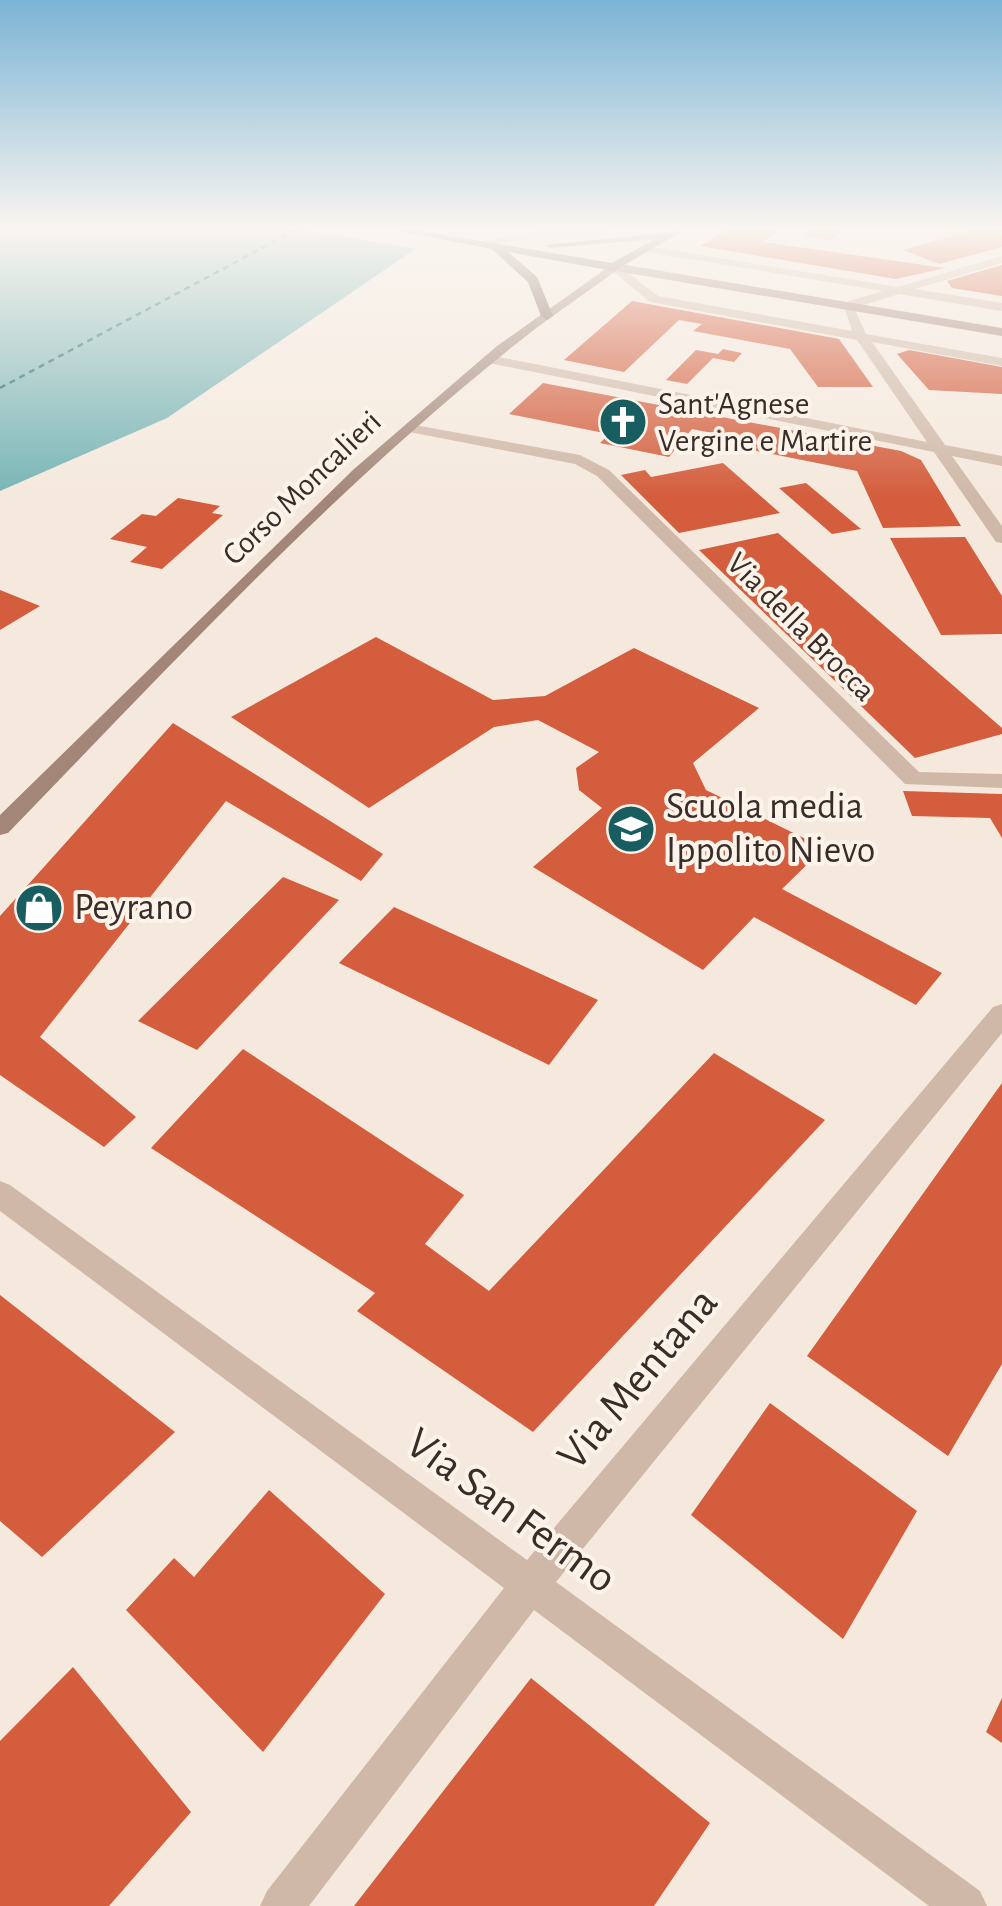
<svg xmlns="http://www.w3.org/2000/svg" width="1002" height="1906" font-family="'Alegreya Sans',sans-serif">
  <style>
    .water { fill: #78b5b6 }
    .pier { fill: #f5e9dd }
    .lines { fill: none; stroke-linecap: round; stroke-linejoin: round }
    .ferry { stroke: #185e61; stroke-width: 2.5; stroke-dasharray: 6 5; stroke-linecap: butt }
    .building { fill: #d35d3c }
    .lane { fill: #cfb8a7; fill-rule: evenodd }
    .street { fill: #cfb8a7; fill-rule: evenodd }
    .secondary { fill: #a38678; fill-rule: evenodd }
    .primary { fill: #7e6357; fill-rule: evenodd }
    .labels { text-anchor: middle; dominant-baseline: central; stroke-width: 8; stroke-linejoin: round; paint-order: stroke }
    .far-poi-label { font-size: 32px; fill: #3a2d28; stroke: #fcf3ea; text-anchor: start }
    .far-street-label { font-size: 32px; fill: #3a2d28; stroke: #fcf3ea }
    .poi-label { font-size: 38px; fill: #3a2d28; stroke: #fcf3ea; text-anchor: start }
    .near-street-label { font-size: 45px; fill: #3a2d28; stroke: #fcf3ea }
  </style>
  <rect width="100%" height="100%" fill="#f5e9dd"/>
  <!-- water -->
  <path class="water" d="M 0,231 L 442,231 L 167,418 L 0,491 Z"/>
  <!-- pier -->
  <path class="pier" d="M 309,231 L 447,231 L 422,250 Z"/>
  <g class="lines">
    <!-- ferry -->
    <path class="ferry" d="M 0,388 L 294,231"/>
  </g>
  <!-- building -->
  <path class="building" d="M 725,231 L 779,231 L 763,242 L 945,268 L 896,279 L 700,246 Z
    M 810,231 L 841,231 L 832,240 L 804,236 Z
    M 971,231 L 1002,231 L 1002,247 L 939,264 L 903,250 Z
    M 1002,265 L 1002,296 L 952,288 L 947,281 Z
    M 632,301 L 839,339 L 873,387 L 818,387 L 790,349 L 693,331 L 702,324 L 679,320 L 624,372 L 564,360 Z
    M 723,349 L 742,353 L 734,362 L 713,358 L 687,384 L 666,380 L 696,350 L 718,354 Z
    M 909,350 L 1002,367 L 1002,394 L 929,390 L 897,354 Z
    M 543,383 L 901,451 L 921,460 L 961,526 L 883,528 L 857,471 L 742,448 L 747,440 L 692,429 L 669,457 L 600,443 L 609,434 L 509,414 Z
    M 723,463 L 780,513 L 679,533 L 621,475 L 645,470 L 651,477 Z
    M 806,483 L 861,529 L 832,534 L 779,488 Z
    M 178,498 L 220,506 L 212,513 L 223,515 L 162,569 L 130,562 L 147,547 L 110,539 L 142,514 L 156,516 Z
    M 778,533 L 1002,728 L 1002,734 L 915,758 L 699,550 Z
    M 965,537 L 1002,596 L 1002,634 L 941,635 L 890,538 Z
    M 0,590 L 40,606 L 0,630 Z
    M 376,637 L 493,700 L 545,696 L 634,648 L 759,708 L 693,763 L 706,790 L 824,848 L 782,889 L 942,973 L 916,1005 L 754,917 L 703,970 L 533,867 L 602,808 L 579,790 L 576,768 L 599,752 L 538,720 L 494,727 L 369,808 L 231,717 Z
    M 173,723 L 383,854 L 361,881 L 226,801 L 40,1037 L 136,1117 L 104,1147 L 0,1075 L 0,916 Z
    M 903,791 L 1002,794 L 1002,838 L 990,818 L 912,816 Z
    M 283,877 L 339,900 L 197,1050 L 138,1021 Z
    M 394,907 L 598,1000 L 549,1065 L 339,963 Z
    M 243,1049 L 464,1195 L 425,1244 L 489,1291 L 714,1053 L 825,1120 L 533,1432 L 357,1311 L 375,1293 L 151,1148 Z
    M 1002,1083 L 1002,1364 L 948,1456 L 807,1356 Z
    M 0,1295 L 175,1432 L 42,1557 L 0,1521 Z
    M 770,1403 L 917,1511 L 843,1639 L 691,1515 Z
    M 269,1490 L 385,1594 L 263,1752 L 126,1610 L 174,1558 L 194,1577 Z
    M 73,1667 L 191,1812 L 109,1906 L 0,1906 L 0,1741 Z
    M 531,1678 L 710,1823 L 654,1906 L 354,1906 Z
    M 1002,1698 L 1002,1743 L 986,1732 Z"/>
  <g class="lines">
    <!-- lane -->
    <path class="lane" d="M 543,231 L 613,231 L 584,239 L 524,239 L 475,246 L 469,243 Z"/>
    <!-- street -->
    <path class="street" d="M 645,246 L 898,287 L 1002,256 L 1002,263 L 915,289 L 1002,303 L 1002,311 L 899,294 L 854,308 L 866,334 L 1002,358 L 1002,366 L 872,342 L 945,445 L 1002,456 L 1002,466 L 952,456 L 1002,526 L 1002,543 L 996,542 L 934,452 L 484,362 L 484,356 L 489,355 L 927,442 L 857,340 L 650,302 L 608,267 L 618,265 L 658,296 L 852,331 L 843,303 L 883,291 L 641,251 Z
      M 409,424 L 580,455 L 609,470 L 919,772 L 1002,774 L 1002,788 L 905,784 L 597,476 L 575,464 L 404,431 L 402,428 Z
      M 1002,1004 L 1002,1033 L 556,1582 L 980,1891 L 987,1906 L 929,1906 L 534,1610 L 309,1906 L 260,1906 L 267,1891 L 504,1588 L 0,1211 L 0,1181 L 10,1185 L 527,1560 L 993,1007 Z"/>
    <!-- secondary -->
    <path class="secondary" d="M 614,263 L 1002,328 L 1002,336 L 616,271 C 579,298 541,323 506,352 C 326,497 168,668 8,833 L 0,835 L 0,815 L 354,469 L 497,346 Z"/>
    <!-- primary -->
    <path class="primary" d="M 398,231 L 421,231 L 612,263 L 655,239 L 551,248 L 545,245 L 683,231 L 614,271 L 508,252 L 537,277 L 553,316 L 547,320 L 541,316 L 528,282 L 492,249 Z"/>
  </g>
  <!-- sky -->
  <linearGradient id="sky" x2="0" y2="1"><stop stop-color="#7bb4d4"/><stop offset="0.46" stop-color="#faf5f0"/><stop offset="1" stop-color="#faf5f0" stop-opacity="0"/></linearGradient>
  <rect width="1002" height="497" fill="url(#sky)"/>
  <!-- icons -->
  <defs>
    <g id="church-disc" transform="scale(2.5)"><circle r="9.5" fill="#185e61" stroke="#fcf3ea"/><path d="M-1.2-6h2.4v3.5h3.3v2.4h-3.3V6h-2.4V-.1h-3.3v-2.4h3.3Z" fill="#fff"/></g>
    <g id="school-disc" transform="scale(2.5)"><circle r="9.5" fill="#185e61" stroke="#fcf3ea"/><path d="M0-5L7-2L0 1L-7-2ZM-4 1L0 2.5L4 1V4Q0 6-4 4Z" fill="#fff"/></g>
    <g id="shop-disc" transform="scale(2.5)"><circle r="9.5" fill="#185e61" stroke="#fcf3ea"/><path d="M-5-2.5h2.3a2.7 3.5 0 0 1 5.4 0H5L5.5 6h-11ZM-1.5-2.5h3a1.5 2.3 0 0 0-3 0Z" fill="#fff"/></g>
  </defs>
  <g fill-rule="evenodd">
    <use href="#church-disc" x="623" y="422"/>
    <use href="#school-disc" x="631" y="829"/>
    <use href="#shop-disc" x="39" y="908"/>
  </g>
  <g class="labels">
    <!-- far-poi labels -->
    <g class="far-poi-label">
      <text x="658" y="404">Sant'Agnese<tspan x="658" dy="37">Vergine e Martire</tspan></text>
    </g>
    <!-- far-street labels -->
    <g class="far-street-label">
      <text transform="translate(302 488) rotate(-44)">Corso Moncalieri</text>
      <text transform="translate(801 627) rotate(45)">Via della Brocca</text>
    </g>
    <!-- poi labels -->
    <g class="poi-label">
      <text x="666" y="807">Scuola media<tspan x="666" dy="44">Ippolito Nievo</tspan></text>
      <text x="74" y="908">Peyrano</text>
    </g>
    <!-- near-street labels -->
    <g class="near-street-label">
      <text transform="translate(638 1379) rotate(-50)">Via Mentana</text>
      <text transform="translate(511 1511) rotate(36)">Via San Fermo</text>
    </g>
  </g>
</svg>
